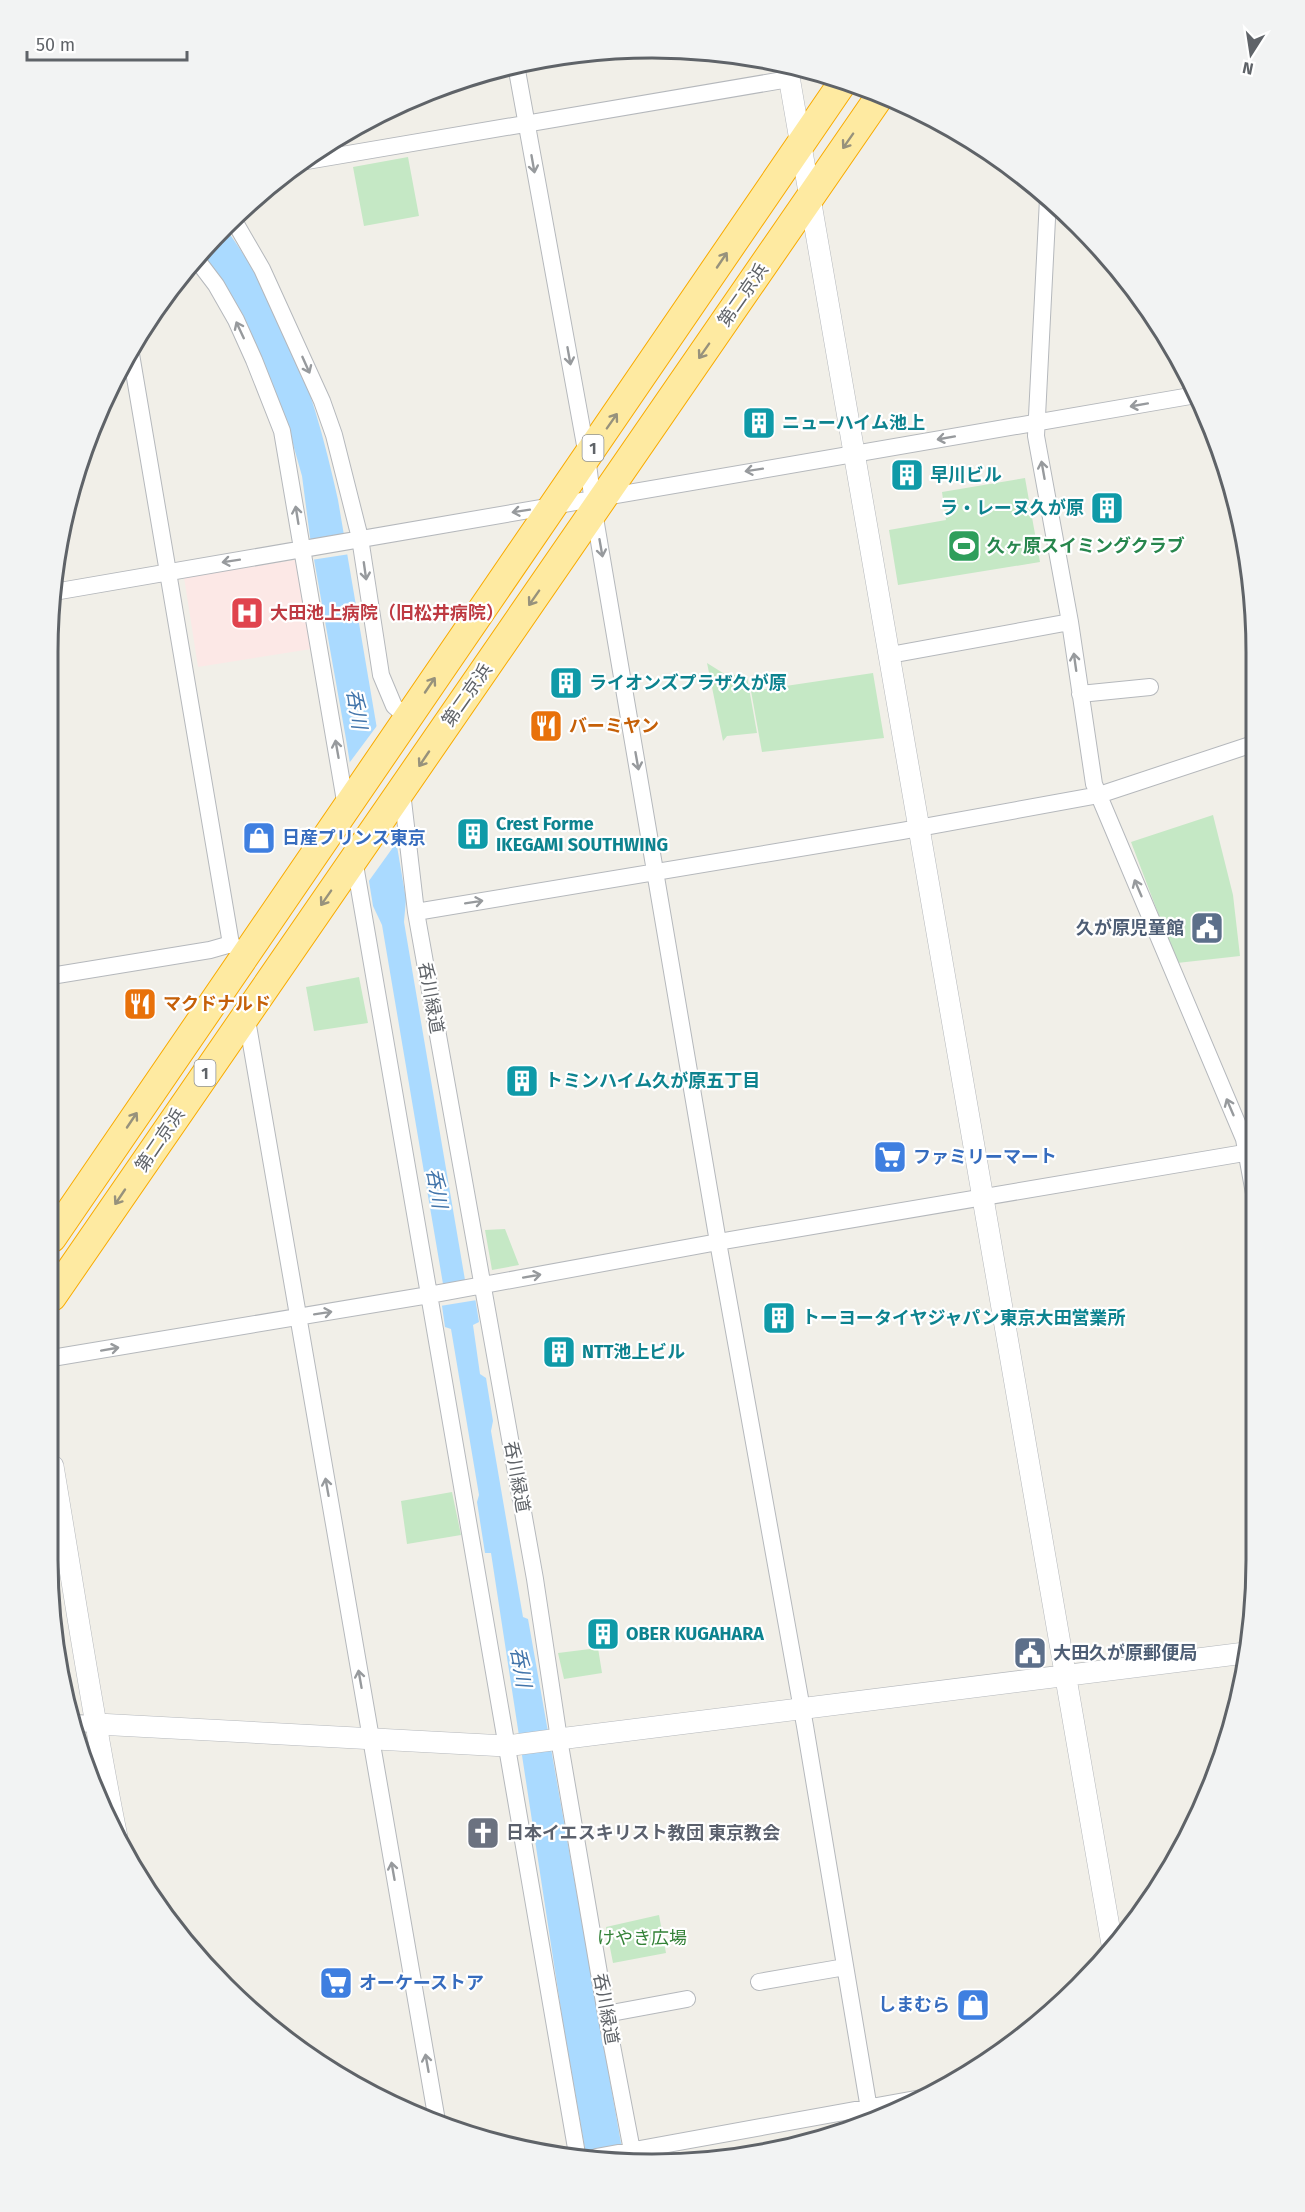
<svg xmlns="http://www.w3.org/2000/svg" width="1305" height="2212" font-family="'Fira Sans','Noto Sans JP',sans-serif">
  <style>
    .medical { fill: #fce8e6 }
    .green { fill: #c5e8c5 }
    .water { fill: #aadaff }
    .pier { fill: #f1efe8 }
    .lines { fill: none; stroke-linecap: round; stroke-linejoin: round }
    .minor-casing { stroke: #b5b8bc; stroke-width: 18 }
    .tertiary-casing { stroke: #b5b8bc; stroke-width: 22 }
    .trunk-casing { stroke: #f9ab00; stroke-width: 30 }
    .minor { stroke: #fff; stroke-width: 16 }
    .tertiary { stroke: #fff; stroke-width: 21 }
    .trunk { stroke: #feeaa1; stroke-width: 28 }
    .oneway { stroke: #97927c }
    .oneway2 { stroke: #979a9d }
    .labels { text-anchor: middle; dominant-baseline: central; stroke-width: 4.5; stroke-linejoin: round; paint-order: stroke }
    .shield { fill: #fff; stroke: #8f9295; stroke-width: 1.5 }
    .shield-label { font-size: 16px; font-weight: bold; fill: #5f6368 }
    .street-label { font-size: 18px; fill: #5f6368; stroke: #fff }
    .culture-label { font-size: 18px; font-weight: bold; fill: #0d838f; stroke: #fff; text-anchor: start }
    .leisure-label { font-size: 18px; font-weight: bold; fill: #27864d; stroke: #fff; text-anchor: start }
    .health-label { font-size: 18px; font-weight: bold; fill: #be3a42; stroke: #fff; text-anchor: start }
    .food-label { font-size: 18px; font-weight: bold; fill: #c56008; stroke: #fff; text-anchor: start }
    .shop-label { font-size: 18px; font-weight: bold; fill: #366cbe; stroke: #fff; text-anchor: start }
    .service-label { font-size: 18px; font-weight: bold; fill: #4e5e75; stroke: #fff; text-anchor: end }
    .worship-label { font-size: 18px; font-weight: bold; fill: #5b616d; stroke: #fff; text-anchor: start }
    .park-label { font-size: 18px; fill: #348238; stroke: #fff }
    .water-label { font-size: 20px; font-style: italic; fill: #4174aa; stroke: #fff }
    .rim { fill: none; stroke: #5f6368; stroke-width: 3 }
  </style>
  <rect width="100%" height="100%" fill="#f1efe8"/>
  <!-- medical -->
  <path class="medical" d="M 295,560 L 311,649 L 198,667 L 184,577 Z"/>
  <!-- green -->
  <path class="green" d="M 408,157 L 419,216 L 364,226 L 353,167 Z
    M 1025,478 L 1040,562 L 898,585 L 889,530 L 946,520 L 942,492 Z
    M 707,663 L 723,673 L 747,677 L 757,733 L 727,736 L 723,741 Z
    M 873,673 L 884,738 L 762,752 L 751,691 Z
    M 1213,815 L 1233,895 L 1240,956 L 1177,963 L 1131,842 Z
    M 359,977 L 368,1023 L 314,1031 L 306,987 Z
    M 505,1229 L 519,1265 L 492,1270 L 485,1230 Z
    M 452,1492 L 461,1535 L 407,1544 L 401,1501 Z
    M 598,1648 L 602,1673 L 564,1679 L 558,1653 Z
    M 659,1915 L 666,1953 L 613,1963 L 606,1927 Z"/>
  <!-- water -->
  <path class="water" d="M 224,226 C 246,257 268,290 283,325 C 309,381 325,441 338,500 L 406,899 L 404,922 L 465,1280 L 472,1279 L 479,1322 L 473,1325 L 480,1374 L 486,1378 L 493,1421 L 491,1431 L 523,1617 L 528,1619 L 624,2160 L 586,2155 L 563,2023 L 491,1553 L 485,1553 L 477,1502 L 479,1495 L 451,1329 L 445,1327 L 439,1285 L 443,1284 L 382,925 L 373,906 L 346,739 L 310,537 L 302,476 L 285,416 L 263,361 L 242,317 L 202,253 Z"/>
  <!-- pier -->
  <path class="pier" d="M 346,534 L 350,554 L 311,560 L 308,540 Z
    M 379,723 L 399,839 L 366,885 L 347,766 Z
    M 474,1279 L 477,1300 L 440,1306 L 436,1285 Z"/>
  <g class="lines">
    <!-- minor casing -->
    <g class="minor-casing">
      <path id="minor" d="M 516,65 L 587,456 L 594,512 L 718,1242 L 805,1726 L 871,2121
        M 301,162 L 789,79
        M 1048,199 L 1036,436 L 1070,622 L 1094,784 L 1244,1139 L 1256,1204
        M 233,219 L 262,269 L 322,401 L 334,435 L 360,538 L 381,675 L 394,706 L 408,718
        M 197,260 L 216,285 L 236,320 L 254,360 L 282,431 L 346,807
        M 131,354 L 231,944
        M 1225,458 L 1226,462
        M 54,592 L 1196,395
        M 890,655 L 1070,622
        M 1080,694 L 1150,687
        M 402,792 L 416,912 L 535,1579 L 559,1739 L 606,2014 L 634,2161
        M 354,859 L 577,2154
        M 416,912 L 902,831 L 1099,795 L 1256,743
        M 51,976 L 210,950 L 231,944 L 240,950
        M 246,1014 L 437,2121
        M 52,1358 L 429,1295 L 718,1242 L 1256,1151
        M 73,1723 L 97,1724
        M 759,1982 L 845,1967
        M 606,2014 L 687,1999
        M 596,2157 L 921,2098"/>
    </g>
    <!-- tertiary casing -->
    <g class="tertiary-casing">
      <path id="tertiary" d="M 787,65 L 1113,1950
        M 53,1466 C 74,1590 92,1714 117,1837
        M 97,1724 L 506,1746 L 552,1740
        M 559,1739 L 1245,1653"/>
    </g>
    <!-- trunk casing -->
    <g class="trunk-casing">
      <path id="trunk" d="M 52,1238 L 843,82
        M 52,1297 L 882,93"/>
    </g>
    <!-- minor -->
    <use href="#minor" class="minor"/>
    <!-- tertiary -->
    <use href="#tertiary" class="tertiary"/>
    <!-- trunk -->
    <use href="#trunk" class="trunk"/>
  </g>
  <!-- one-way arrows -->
  <defs><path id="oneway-shaft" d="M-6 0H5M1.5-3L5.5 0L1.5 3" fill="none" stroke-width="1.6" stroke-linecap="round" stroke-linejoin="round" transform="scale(1.5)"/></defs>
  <g class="oneway">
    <use href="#oneway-shaft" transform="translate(848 141) rotate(125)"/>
    <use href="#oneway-shaft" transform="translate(722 260) rotate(-56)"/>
    <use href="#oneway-shaft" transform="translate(704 351) rotate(125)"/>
    <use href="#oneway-shaft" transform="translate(612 421) rotate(-55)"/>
    <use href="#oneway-shaft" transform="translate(534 598) rotate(125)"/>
    <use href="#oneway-shaft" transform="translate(430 685) rotate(-56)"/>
    <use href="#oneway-shaft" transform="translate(424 759) rotate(124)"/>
    <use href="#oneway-shaft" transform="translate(326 898) rotate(125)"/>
    <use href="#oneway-shaft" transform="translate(132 1120) rotate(-56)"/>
    <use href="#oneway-shaft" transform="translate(120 1197) rotate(124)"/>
  </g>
  <g class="oneway2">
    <use href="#oneway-shaft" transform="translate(533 164) rotate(80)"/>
    <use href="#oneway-shaft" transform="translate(240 330) rotate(-115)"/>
    <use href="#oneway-shaft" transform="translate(569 356) rotate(80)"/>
    <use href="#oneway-shaft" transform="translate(306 365) rotate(66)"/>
    <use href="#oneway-shaft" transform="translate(1139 405) rotate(170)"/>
    <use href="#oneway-shaft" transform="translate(946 438) rotate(170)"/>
    <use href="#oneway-shaft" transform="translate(754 470) rotate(171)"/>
    <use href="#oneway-shaft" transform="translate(1043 470) rotate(-100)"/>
    <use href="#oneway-shaft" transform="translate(521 511) rotate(171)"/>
    <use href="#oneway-shaft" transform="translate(297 515) rotate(-99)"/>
    <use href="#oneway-shaft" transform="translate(601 548) rotate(80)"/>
    <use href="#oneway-shaft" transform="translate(231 561) rotate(171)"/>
    <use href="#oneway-shaft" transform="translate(365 571) rotate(82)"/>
    <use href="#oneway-shaft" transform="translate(1075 662) rotate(-98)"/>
    <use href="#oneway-shaft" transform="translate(337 749) rotate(-100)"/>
    <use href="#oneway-shaft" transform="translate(637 761) rotate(80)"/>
    <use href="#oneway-shaft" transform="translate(1138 888) rotate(-113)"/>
    <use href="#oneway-shaft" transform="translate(474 902) rotate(-9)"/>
    <use href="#oneway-shaft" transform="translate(1230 1107) rotate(-113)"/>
    <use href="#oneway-shaft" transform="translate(532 1276) rotate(-10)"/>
    <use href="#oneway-shaft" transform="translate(323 1313) rotate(-9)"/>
    <use href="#oneway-shaft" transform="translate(110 1349) rotate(-10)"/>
    <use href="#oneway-shaft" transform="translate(327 1487) rotate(-100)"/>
    <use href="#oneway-shaft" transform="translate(360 1679) rotate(-100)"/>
    <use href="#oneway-shaft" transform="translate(393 1871) rotate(-100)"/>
    <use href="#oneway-shaft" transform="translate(427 2063) rotate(-100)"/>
  </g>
  <!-- icons -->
  <defs>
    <g id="building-square" transform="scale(1.725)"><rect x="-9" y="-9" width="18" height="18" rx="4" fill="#0f9aa8" stroke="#fff"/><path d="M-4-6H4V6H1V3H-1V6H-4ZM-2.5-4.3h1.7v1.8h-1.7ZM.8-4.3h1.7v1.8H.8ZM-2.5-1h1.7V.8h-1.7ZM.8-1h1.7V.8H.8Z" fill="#fff"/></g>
    <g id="stadium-square" transform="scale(1.725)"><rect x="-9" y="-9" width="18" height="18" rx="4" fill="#2e9e5b" stroke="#fff"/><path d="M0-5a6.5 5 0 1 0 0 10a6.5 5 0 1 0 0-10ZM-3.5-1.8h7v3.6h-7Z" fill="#fff"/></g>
    <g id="hospital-square" transform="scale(1.725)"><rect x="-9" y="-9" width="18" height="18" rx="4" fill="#e0444e" stroke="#fff"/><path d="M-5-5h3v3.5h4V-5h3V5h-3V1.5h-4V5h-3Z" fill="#fff"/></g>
    <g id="restaurant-square" transform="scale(1.725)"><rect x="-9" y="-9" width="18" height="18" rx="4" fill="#e8710a" stroke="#fff"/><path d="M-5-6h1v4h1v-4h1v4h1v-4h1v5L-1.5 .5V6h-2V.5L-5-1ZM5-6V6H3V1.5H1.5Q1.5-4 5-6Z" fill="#fff"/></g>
    <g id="shop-square" transform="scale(1.725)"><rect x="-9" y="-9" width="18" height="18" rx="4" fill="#3f7fe0" stroke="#fff"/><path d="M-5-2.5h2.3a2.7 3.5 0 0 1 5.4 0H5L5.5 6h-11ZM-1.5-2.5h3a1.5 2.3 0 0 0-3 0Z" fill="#fff"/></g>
    <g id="civic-square" transform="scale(1.725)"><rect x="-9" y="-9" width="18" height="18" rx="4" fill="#5c6f8a" stroke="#fff"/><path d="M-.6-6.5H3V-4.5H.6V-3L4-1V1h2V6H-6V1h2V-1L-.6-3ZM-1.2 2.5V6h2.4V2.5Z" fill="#fff"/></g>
    <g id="supermarket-square" transform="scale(1.725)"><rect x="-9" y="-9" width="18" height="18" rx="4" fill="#3f7fe0" stroke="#fff"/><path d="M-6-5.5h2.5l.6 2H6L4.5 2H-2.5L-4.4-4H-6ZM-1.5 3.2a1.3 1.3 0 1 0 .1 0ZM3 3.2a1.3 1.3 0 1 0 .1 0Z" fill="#fff"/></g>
    <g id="church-square" transform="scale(1.725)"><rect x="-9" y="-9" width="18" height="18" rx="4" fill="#6b7280" stroke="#fff"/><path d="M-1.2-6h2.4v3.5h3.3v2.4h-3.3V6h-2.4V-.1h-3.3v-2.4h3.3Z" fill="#fff"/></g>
  </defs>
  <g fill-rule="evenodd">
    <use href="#building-square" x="759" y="423"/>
    <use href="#building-square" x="907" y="475"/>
    <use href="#building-square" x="1107" y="508"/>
    <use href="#stadium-square" x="964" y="546"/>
    <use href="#hospital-square" x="247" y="613"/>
    <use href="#building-square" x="566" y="683"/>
    <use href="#restaurant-square" x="546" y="726"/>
    <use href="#building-square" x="473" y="834"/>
    <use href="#shop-square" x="259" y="838"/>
    <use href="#civic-square" x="1207" y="928"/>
    <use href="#restaurant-square" x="140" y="1004"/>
    <use href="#building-square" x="522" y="1081"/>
    <use href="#supermarket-square" x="890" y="1157"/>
    <use href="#building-square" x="779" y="1318"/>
    <use href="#building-square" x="559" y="1352"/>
    <use href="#building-square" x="603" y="1634"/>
    <use href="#civic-square" x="1030" y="1653"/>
    <use href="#church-square" x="483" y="1833"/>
    <use href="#supermarket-square" x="336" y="1983"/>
    <use href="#shop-square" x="973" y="2005"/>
  </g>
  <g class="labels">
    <!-- shield labels -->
    <g class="shield">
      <rect x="582.5" y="435" width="21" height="26" rx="4.5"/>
      <rect x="194.5" y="1060" width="21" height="26" rx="4.5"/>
    </g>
    <g class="shield-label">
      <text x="593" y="448">1</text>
      <text x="205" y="1073">1</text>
    </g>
    <!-- street labels -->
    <g class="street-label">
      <text transform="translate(743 295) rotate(-55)">第二京浜</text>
      <text transform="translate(467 695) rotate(-55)">第二京浜</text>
      <text transform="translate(431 998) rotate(80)">呑川緑道</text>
      <text transform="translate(160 1140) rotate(-56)">第二京浜</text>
      <text transform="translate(517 1477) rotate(80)">呑川緑道</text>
      <text transform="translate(606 2009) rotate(80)">呑川緑道</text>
    </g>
    <!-- culture labels -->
    <g class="culture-label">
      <text x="782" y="423">ニューハイム池上</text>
      <text x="930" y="475">早川ビル</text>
      <text x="1084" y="508" text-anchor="end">ラ・レーヌ久が原</text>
      <text x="589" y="683">ライオンズプラザ久が原</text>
      <text x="496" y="824">Crest Forme<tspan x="496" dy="21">IKEGAMI SOUTHWING</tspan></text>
      <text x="545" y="1081">トミンハイム久が原五丁目</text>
      <text x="802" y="1318">トーヨータイヤジャパン東京大田営業所</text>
      <text x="582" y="1352">NTT池上ビル</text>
      <text x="626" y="1634">OBER KUGAHARA</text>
    </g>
    <!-- leisure labels -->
    <g class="leisure-label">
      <text x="987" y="546">久ヶ原スイミングクラブ</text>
    </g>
    <!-- health labels -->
    <g class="health-label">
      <text x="270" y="613">大田池上病院（旧松井病院）</text>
    </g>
    <!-- food labels -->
    <g class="food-label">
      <text x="569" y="726">バーミヤン</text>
      <text x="163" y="1004">マクドナルド</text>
    </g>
    <!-- shop labels -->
    <g class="shop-label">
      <text x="282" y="838">日産プリンス東京</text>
      <text x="913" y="1157">ファミリーマート</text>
      <text x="359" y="1983">オーケーストア</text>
      <text x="950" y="2005" text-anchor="end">しまむら</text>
    </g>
    <!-- service labels -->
    <g class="service-label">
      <text x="1184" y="928">久が原児童館</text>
      <text x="1053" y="1653" text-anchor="start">大田久が原郵便局</text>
    </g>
    <!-- worship labels -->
    <g class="worship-label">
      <text x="506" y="1833">日本イエスキリスト教団 東京教会</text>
    </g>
    <!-- park labels -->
    <g class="park-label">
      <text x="642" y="1938">けやき広場</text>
    </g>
    <!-- water labels -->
    <g class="water-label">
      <text transform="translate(357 709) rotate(81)">呑川</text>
      <text transform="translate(437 1188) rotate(80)">呑川</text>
      <text transform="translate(521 1667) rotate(80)">呑川</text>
    </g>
  </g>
  <!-- crop -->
  <path d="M0 0H1305V2212H0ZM652 58H652A594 594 0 0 1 1246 652V1560A594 594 0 0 1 652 2154H652A594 594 0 0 1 58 1560V652A594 594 0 0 1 652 58Z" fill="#f2f3f3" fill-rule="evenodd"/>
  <path class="rim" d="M652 58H652A594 594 0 0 1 1246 652V1560A594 594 0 0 1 652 2154H652A594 594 0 0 1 58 1560V652A594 594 0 0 1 652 58Z"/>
  <!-- north arrow -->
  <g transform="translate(1251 54) rotate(192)" stroke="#ffffff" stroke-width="4.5" paint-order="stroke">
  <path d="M0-4.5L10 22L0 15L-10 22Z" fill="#5f6368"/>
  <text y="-9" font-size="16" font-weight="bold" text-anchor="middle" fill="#5f6368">N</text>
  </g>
  <!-- scale -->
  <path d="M27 51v9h160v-9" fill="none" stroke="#5f6368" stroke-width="3"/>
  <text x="36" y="51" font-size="18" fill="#5f6368" stroke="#ffffff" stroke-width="4.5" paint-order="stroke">50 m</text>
</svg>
